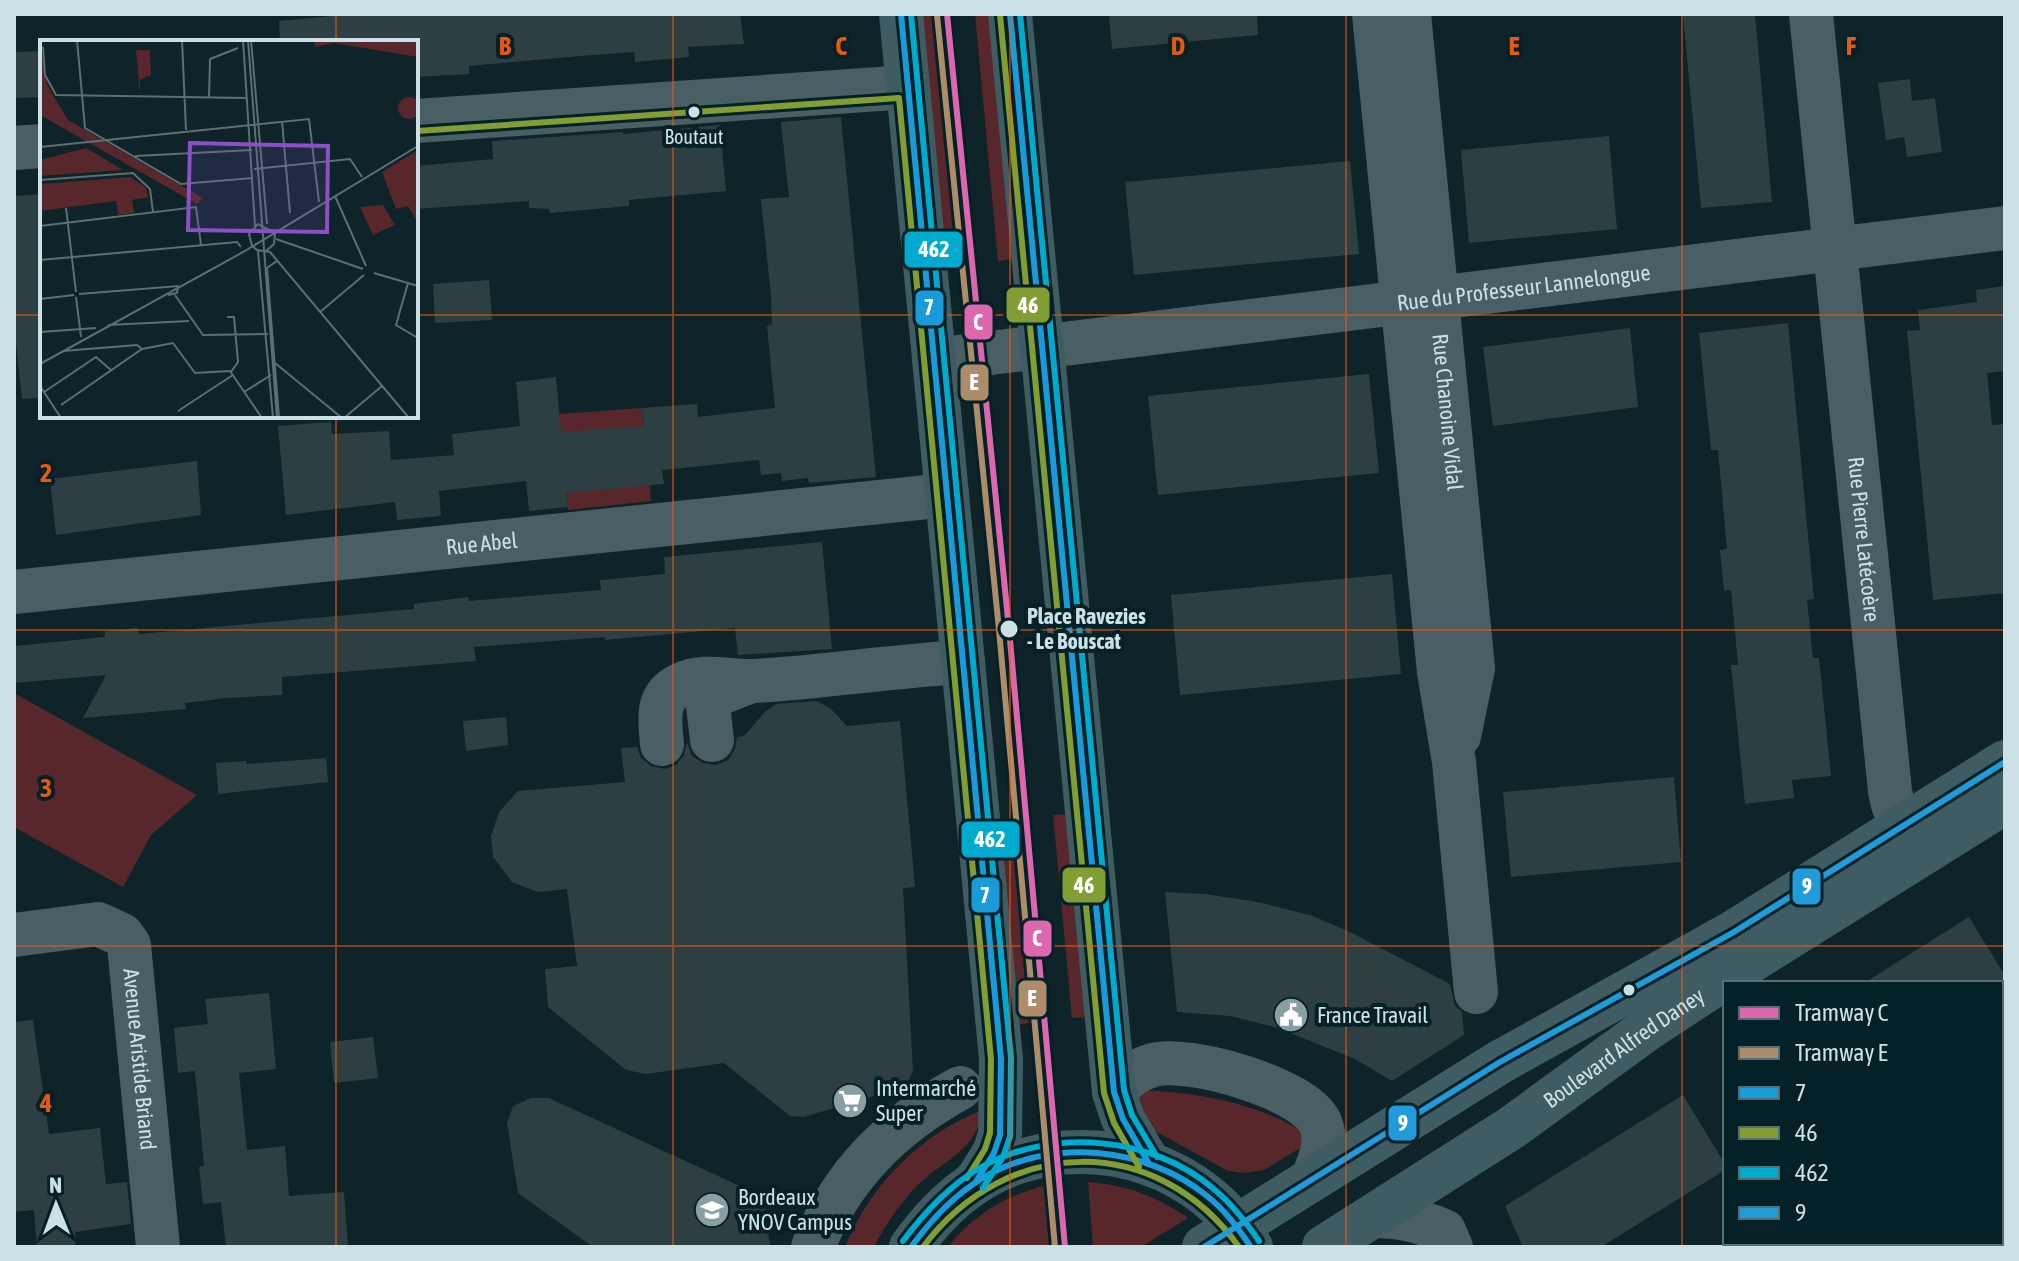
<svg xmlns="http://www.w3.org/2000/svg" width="2019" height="1261" font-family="'Asap Condensed',sans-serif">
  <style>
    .green { fill: #57272b }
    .building { fill: #2d3f42 }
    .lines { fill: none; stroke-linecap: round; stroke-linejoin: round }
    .minor { stroke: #495f63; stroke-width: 44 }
    .major { stroke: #3e5c62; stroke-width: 44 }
    .bus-1-casing { stroke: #042127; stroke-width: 12 }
    .bus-2-casing { stroke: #042127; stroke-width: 12 }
    .bus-3-casing { stroke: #042127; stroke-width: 12 }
    .bus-4-casing { stroke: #042127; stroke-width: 12 }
    .bus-1 { stroke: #1a9bd9; stroke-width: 6 }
    .bus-2 { stroke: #819d33; stroke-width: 6 }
    .bus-3 { stroke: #00a9ce; stroke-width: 6 }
    .bus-4 { stroke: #209ad8; stroke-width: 6 }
    .tram-1-casing { stroke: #042127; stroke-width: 12 }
    .tram-2-casing { stroke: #042127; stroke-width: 12 }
    .tram-1 { stroke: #dd67af; stroke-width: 6 }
    .tram-2 { stroke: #ac8c69; stroke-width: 6 }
    .grid { fill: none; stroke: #e8590c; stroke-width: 2; stroke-opacity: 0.55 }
    .bus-dot { fill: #cce1e5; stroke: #042127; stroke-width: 3 }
    .labels { text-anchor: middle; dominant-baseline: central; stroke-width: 8; stroke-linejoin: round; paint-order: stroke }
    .bus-label { font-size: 20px; fill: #cce1e5; stroke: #042127 }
    .street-label { font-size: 22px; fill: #cce1e5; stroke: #042127 }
    .stop-label { font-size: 22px; font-weight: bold; fill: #cce1e5; stroke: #042127; text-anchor: start }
    .poi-label { font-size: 22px; fill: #cce1e5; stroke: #042127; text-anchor: start }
    .inset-road { fill: none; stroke: #5a7074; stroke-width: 2 }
    .view { fill: #8b50c7; fill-opacity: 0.15; stroke: #8b50c7; stroke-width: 4 }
    .inset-edge { fill: none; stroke: #cce1e5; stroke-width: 4 }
    .grid-label { font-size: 26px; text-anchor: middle; font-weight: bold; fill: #e8590c; stroke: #042127; stroke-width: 8; stroke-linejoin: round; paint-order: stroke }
    .line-badge { stroke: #042127; stroke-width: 3 }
    .badge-label { font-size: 22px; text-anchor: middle; font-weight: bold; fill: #fff }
  </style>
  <rect width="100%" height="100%" fill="#0e2428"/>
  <!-- green -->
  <path class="green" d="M 920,14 L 937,14 L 960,263 L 943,265 Z
    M 975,14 L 991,14 L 1015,259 L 998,261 Z
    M 642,408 L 651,501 L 568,510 L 559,414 Z
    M 14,693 L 197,795 L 151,835 L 123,887 L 14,827 Z
    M 1069,814 L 1089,1017 L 1072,1018 L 1053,815 Z
    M 1016,818 L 1034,1023 L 1018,1024 L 998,820 Z
    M 1140,1090 C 1200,1093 1255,1102 1307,1134 L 1302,1147 L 1264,1170 L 1244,1173 L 1228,1171 L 1153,1130 L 1138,1101 Z
    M 982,1110 C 978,1150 944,1159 918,1185 C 900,1203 886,1224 874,1247 L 845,1247 C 870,1185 920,1135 982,1110 Z
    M 1088,1182 C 1126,1185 1157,1196 1188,1218 L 1141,1247 L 1093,1247 Z
    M 1047,1185 L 1053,1247 L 948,1247 C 972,1215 1009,1194 1047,1185 Z"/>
  <!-- building -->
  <path class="building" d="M 353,14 L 740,14 L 744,44 L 688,47 L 689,57 L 635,62 L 634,52 L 580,56 L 469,66 L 469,74 L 416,77 L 416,42 L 280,42 L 279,21 Z
    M 1109,14 L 1257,14 L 1258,35 L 1112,49 Z
    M 1683,14 L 1755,14 L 1772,202 L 1701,208 Z
    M 42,51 L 42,97 L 14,98 L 14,52 Z
    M 1910,79 L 1912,101 L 1935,98 L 1942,152 L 1907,157 L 1904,137 L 1886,140 L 1878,83 Z
    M 841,117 L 876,477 L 809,483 L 808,478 L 782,481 L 781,473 L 761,475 L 759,460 L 662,470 L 664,484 L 566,493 L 568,507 L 529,511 L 526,481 L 439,491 L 441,516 L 397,520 L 395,502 L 286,515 L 278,426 L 331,422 L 332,434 L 389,431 L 391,460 L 454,455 L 452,434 L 520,426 L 516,382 L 556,377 L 561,432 L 644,426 L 642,408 L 697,404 L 698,417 L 775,408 L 767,326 L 772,325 L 771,297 L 761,199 L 789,197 L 781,122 Z
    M 720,125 L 726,191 L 629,200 L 629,206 L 550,213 L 549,209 L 529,208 L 529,201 L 416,209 L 416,166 L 493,159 L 492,141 L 623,132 L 623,134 Z
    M 1609,136 L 1617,229 L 1469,243 L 1461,150 Z
    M 1350,161 L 1359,254 L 1134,275 L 1125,182 Z
    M 42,194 L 42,398 L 22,399 L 14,326 L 14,196 Z
    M 489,280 L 492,320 L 435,323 L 433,284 Z
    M 2005,286 L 2005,371 L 1987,373 L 1992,425 L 2005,424 L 2005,593 L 1933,600 L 1907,331 L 1920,330 L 1918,310 L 1977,302 L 1976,290 Z
    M 1788,323 L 1814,599 L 1807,600 L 1813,658 L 1819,658 L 1831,776 L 1792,780 L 1794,798 L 1745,804 L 1731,665 L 1738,665 L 1731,590 L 1724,591 L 1720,550 L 1727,549 L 1718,450 L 1711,450 L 1699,333 Z
    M 1630,328 L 1638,407 L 1493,426 L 1483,347 Z
    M 1369,374 L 1379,473 L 1158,495 L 1148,396 Z
    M 197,461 L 201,515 L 56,535 L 50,479 Z
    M 822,542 L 832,649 L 738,655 L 735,628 L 605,640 L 605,637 L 474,647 L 476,661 L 282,677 L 282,695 L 227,698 L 185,703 L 186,709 L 83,718 L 106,675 L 14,683 L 14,646 L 105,637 L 105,631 L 138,628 L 139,634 L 414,609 L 414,604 L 468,597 L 469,601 L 601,590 L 600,580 L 665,574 L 664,557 Z
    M 1392,574 L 1401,674 L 1180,695 L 1171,595 Z
    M 816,701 L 830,708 L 847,726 L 900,721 L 915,887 L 903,888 L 913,1070 L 909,1080 L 900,1088 L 804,1117 L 790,1116 L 724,1063 L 646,1074 L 626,1070 L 548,1007 L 545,969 L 577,966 L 567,889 L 538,892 L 512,882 L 493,857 L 491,836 L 499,812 L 518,791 L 625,782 L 621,748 L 637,747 L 641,758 L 651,766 L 665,769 L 676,765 L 684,755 L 687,742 L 692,756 L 703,763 L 716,765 L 728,760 L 735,749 L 737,737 L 744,736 L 766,711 L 776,704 Z
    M 506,717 L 508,745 L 466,751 L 463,721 Z
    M 326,758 L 328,782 L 218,794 L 216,763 L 246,761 L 246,764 Z
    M 1674,777 L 1681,862 L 1511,877 L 1503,792 Z
    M 1165,892 L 1205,894 L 1258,902 L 1313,916 L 1352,933 L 1450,984 L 1455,1006 L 1462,1012 L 1464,1035 L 1392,1081 L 1355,1059 L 1278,1028 L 1230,1016 L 1177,1012 Z
    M 1969,917 L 2005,976 L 2005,983 L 1864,983 Z
    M 269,993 L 276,1069 L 239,1073 L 247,1150 L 285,1146 L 289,1196 L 344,1192 L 348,1247 L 226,1247 L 221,1202 L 203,1204 L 199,1167 L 204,1166 L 195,1071 L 178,1073 L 174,1028 L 208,1024 L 205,999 Z
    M 33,1020 L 49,1134 L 100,1128 L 106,1184 L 127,1182 L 131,1224 L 75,1232 L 76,1247 L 37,1247 L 34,1210 L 14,1212 L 14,1022 Z
    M 373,1037 L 378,1078 L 334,1083 L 330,1042 Z
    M 1683,1095 L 1725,1164 L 1725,1170 L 1601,1247 L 1523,1247 L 1505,1206 Z
    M 531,1098 L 549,1098 L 757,1194 L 765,1206 L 770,1247 L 593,1247 L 518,1193 L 507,1123 L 513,1106 Z"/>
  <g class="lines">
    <!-- minor -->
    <g class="minor">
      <path d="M 1374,14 L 1439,672 L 1454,762 L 1476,992"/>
      <path id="s1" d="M 1409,14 L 1473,668 L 1459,736"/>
      <path id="s2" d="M 1811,14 L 1890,791 L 1893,805 L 1905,825"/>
      <path d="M 416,121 L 908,87"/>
      <path d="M 14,148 L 42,146"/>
      <path id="s3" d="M 934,360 L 2005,228"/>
      <path id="s4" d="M 14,592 L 947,495"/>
      <path d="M 712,740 L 708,706 L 713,696 L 751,681"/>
      <path d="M 662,744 C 660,721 655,697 680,685 C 704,673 729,682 754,681 C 823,677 893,666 963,662"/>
      <path id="s5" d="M 14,935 L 98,924 L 122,935 L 129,945 L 158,1247"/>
      <path d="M 1114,1092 C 1126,1079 1135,1070 1153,1065 C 1187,1055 1309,1089 1321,1125 C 1328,1143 1319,1161 1313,1178"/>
      <path d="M 1374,1216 C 1400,1216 1420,1221 1444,1231 L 1451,1247"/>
      <path d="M 813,1247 C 842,1174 893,1125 960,1088"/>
    </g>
    <!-- major -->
    <g class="major">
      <path d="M 901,14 L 1001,1059 L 1000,1135 L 994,1153 L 975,1183"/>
      <path d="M 1010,14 L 1114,1092 L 1123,1119 L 1148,1162"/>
      <path d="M 911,1247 C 937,1210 971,1178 1015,1163 C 1102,1133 1204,1166 1251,1247"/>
      <path d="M 1204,1247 L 1500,1062 L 1734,932 L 2005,762"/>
      <path id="s6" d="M 1324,1247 L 1511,1128 L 1650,1027 L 1754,959 L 2005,802"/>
    </g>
    <!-- bus-1 casing -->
    <g class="bus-1-casing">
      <path id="bus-1" d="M 901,14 L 1001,1059 L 1000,1135 L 994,1153 L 975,1183
        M 1010,14 L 1114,1092 L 1123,1119 L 1148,1162
        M 911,1247 C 931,1220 953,1196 981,1179 C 1049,1137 1146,1146 1207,1196 C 1225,1210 1238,1228 1251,1247"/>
    </g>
    <!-- bus-2 casing -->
    <g class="bus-2-casing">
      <path id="bus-2" d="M 1000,15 L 1104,1093 L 1114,1123 L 1139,1167
        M 417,131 L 899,98 L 991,1059 L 990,1133 L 985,1149 L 967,1178
        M 923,1247 C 1007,1135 1157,1132 1239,1247"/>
    </g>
    <!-- bus-3 casing -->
    <g class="bus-3-casing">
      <path id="bus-3" d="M 911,14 L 1011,1058 L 1010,1137 L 1003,1157 L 983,1188
        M 1020,14 L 1124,1090 L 1132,1115 L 1157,1157
        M 903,1241 C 924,1213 948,1187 978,1169 C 1049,1127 1153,1135 1215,1190 C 1233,1205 1246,1222 1259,1241"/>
    </g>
    <!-- bus-4 casing -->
    <g class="bus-4-casing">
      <path id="bus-4" d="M 1204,1247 L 1500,1062 L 1734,932 L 2005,762"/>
    </g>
    <!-- bus-1 -->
    <use href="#bus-1" class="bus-1"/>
    <!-- bus-2 -->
    <use href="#bus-2" class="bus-2"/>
    <!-- bus-3 -->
    <use href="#bus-3" class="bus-3"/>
    <!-- bus-4 -->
    <use href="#bus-4" class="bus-4"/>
    <!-- tram-1 casing -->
    <g class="tram-1-casing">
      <path id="tram-1" d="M 947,14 L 1009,629 L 1065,1247"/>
    </g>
    <!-- tram-2 casing -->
    <g class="tram-2-casing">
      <path id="tram-2" d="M 937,15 L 999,630 L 1055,1247"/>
    </g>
    <!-- tram-1 -->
    <use href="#tram-1" class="tram-1"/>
    <!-- tram-2 -->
    <use href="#tram-2" class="tram-2"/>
  </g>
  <!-- grid -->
  <path class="grid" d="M 336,14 L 336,42M 673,14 L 673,1247M 1010,14 L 1010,1247M 1346,14 L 1346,1247M 1682,14 L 1682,1247M 14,315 L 42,315M 416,315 L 2005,315M 336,416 L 336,1247M 14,630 L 2005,630M 14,946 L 2005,946"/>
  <!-- icons -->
  <defs>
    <g id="civic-disc" transform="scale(1.8)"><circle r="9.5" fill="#8a9fa3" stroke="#042127"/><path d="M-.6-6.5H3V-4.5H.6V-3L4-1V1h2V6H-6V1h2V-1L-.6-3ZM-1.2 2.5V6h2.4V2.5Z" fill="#fff"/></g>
    <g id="supermarket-disc" transform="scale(1.8)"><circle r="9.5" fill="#8a9fa3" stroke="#042127"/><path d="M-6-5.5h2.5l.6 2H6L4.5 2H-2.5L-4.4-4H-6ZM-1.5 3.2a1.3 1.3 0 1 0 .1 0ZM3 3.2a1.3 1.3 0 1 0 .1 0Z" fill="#fff"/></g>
    <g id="university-disc" transform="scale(1.8)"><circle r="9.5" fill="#8a9fa3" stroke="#042127"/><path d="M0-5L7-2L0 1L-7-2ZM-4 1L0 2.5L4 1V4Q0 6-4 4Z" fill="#fff"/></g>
  </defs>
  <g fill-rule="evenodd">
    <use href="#civic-disc" x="1291" y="1015"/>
    <use href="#supermarket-disc" x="850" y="1101"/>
    <use href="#university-disc" x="712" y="1210"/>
  </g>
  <!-- markers -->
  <g class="bus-dot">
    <circle cx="694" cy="112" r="7"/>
    <circle cx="1009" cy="629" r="10"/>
    <circle cx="1629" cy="990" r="7"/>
  </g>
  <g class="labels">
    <!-- bus labels -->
    <g class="bus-label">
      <text x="694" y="136">Boutaut</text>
    </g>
    <!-- street labels -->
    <g class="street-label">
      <text stroke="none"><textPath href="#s3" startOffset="594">Rue du Professeur Lannelongue</textPath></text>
      <text stroke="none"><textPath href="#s1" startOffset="400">Rue Chanoine Vidal</textPath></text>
      <text stroke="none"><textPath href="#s2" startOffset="528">Rue Pierre Latécoère</textPath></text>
      <text stroke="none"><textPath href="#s4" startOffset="470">Rue Abel</textPath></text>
      <text stroke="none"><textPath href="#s6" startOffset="360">Boulevard Alfred Daney</textPath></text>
      <text stroke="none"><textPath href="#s5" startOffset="238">Avenue Aristide Briand</textPath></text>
    </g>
    <!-- stop labels -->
    <g class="stop-label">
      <text x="1027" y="616">Place Ravezies<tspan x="1027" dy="25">- Le Bouscat</tspan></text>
    </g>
    <!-- poi labels -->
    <g class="poi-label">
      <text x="1317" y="1015">France Travail</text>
      <text x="876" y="1088">Intermarché<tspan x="876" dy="25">Super</tspan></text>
      <text x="738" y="1197">Bordeaux<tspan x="738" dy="25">YNOV Campus</tspan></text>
    </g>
  </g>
  <!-- overview -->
  <g transform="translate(40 40)">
    <rect width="378" height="378" fill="#0e2428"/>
    <path d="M 0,0 L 7,45 L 28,80 L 163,158 L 157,164 L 0,75 ZM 274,0 L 378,0 L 378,17 L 294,3 L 275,7 ZM 96,10 L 110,10 L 111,35 L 100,40 L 100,54 ZM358 68a11 11 0 1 1 22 0a11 11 0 1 1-22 0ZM 46,108 L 83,130 L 0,136 L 0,120 ZM 378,110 L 378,182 L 377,182 L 368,166 L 356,169 L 342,132 ZM 91,137 L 106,148 L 108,157 L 92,160 L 94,173 L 78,175 L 76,161 L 0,171 L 0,144 ZM 343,165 L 355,185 L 333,195 L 320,167 Z" fill="#57272b"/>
    <path class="inset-road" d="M 37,0 L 45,88 L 141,144 L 213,138M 142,0 L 146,90M 203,0 L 215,186M 208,0 L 237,378M 211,0 L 227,184M 3,7 L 5,35 L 16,55 L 207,58M 169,57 L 170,19 L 198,8M 242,81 L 250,173M 0,107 L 269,79 L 279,162M 95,116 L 212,110M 214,129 L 310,119 L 322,137M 0,140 L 93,133 L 110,149 L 113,172M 295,156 L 326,226M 26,168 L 36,252M 0,186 L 156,167 L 161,205M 236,199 L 323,229M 218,211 L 233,378M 226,211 L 234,204 L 235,193 L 218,184 L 209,194 L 212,206 L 217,210 L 230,212 L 369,378M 0,220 L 197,202 L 201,207M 237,221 L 227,228 L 239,378M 334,233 L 378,246M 368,243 L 356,285 L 378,298M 39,254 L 138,246 L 137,253 L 128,255M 135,255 L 163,295 L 228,294M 36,257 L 41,297M 0,259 L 34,255M 280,272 L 324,235M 187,277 L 194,277 L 198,322 L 191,332M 68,285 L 149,281M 0,292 L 56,288M 23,311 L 97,305 L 102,309M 235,323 L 302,378M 0,324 L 205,211 L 378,106M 0,346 L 21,378M 4,352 L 56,317 L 72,331M 204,352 L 231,335M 21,365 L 102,309 L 133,303 L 155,333 L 190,331 L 222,378M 138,371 L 193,335M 304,378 L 342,346"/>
    <path class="view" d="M 150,103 L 288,106 L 287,192 L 148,190 Z"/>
    <rect width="378" height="378" class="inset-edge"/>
  </g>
  <g class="grid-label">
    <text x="505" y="55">B</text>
    <text x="841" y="55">C</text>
    <text x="1178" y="55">D</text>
    <text x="1514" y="55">E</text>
    <text x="1851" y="55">F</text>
    <text x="46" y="482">2</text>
    <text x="46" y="797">3</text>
    <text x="46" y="1112">4</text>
  </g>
  <g class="line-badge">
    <rect x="903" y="230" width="61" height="39" rx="8" fill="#00a9ce"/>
    <rect x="1005" y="286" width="46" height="38" rx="8" fill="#819d33"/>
    <rect x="914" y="289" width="31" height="38" rx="8" fill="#1a9bd9"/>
    <rect x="963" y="303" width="31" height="38" rx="8" fill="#dd67af"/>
    <rect x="959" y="363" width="31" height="39" rx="8" fill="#ac8c69"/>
    <rect x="960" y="820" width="61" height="39" rx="8" fill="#00a9ce"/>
    <rect x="1061" y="866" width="46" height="38" rx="8" fill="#819d33"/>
    <rect x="1791" y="867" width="31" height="39" rx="8" fill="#209ad8"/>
    <rect x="970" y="876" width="31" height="38" rx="8" fill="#1a9bd9"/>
    <rect x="1022" y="919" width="31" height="39" rx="8" fill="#dd67af"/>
    <rect x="1017" y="979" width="31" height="39" rx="8" fill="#ac8c69"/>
    <rect x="1387" y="1104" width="31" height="38" rx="8" fill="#209ad8"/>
  </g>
  <g class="badge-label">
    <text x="934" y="257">462</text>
    <text x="1028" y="313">46</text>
    <text x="929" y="315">7</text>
    <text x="978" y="330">C</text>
    <text x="974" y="390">E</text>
    <text x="990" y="847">462</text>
    <text x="1084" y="893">46</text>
    <text x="1807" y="894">9</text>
    <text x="985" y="903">7</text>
    <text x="1037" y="946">C</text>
    <text x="1032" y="1006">E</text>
    <text x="1403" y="1131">9</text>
  </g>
  <!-- border -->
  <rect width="2019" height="1261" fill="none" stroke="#cce1e5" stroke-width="32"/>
  <!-- legend -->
  <rect x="1723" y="981" width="280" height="264" fill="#042127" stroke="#546e73" stroke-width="2"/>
  <rect x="1739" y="1007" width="40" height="12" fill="#dd67af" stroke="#546e73" stroke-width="2"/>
  <text x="1795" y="1021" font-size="24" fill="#cce1e5">Tramway C</text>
  <rect x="1739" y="1047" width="40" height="12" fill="#ac8c69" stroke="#546e73" stroke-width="2"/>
  <text x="1795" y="1061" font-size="24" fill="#cce1e5">Tramway E</text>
  <rect x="1739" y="1087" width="40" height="12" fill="#1a9bd9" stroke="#546e73" stroke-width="2"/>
  <text x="1795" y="1101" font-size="24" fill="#cce1e5">7</text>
  <rect x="1739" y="1127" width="40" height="12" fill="#819d33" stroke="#546e73" stroke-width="2"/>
  <text x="1795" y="1141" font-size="24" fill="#cce1e5">46</text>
  <rect x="1739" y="1167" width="40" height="12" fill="#00a9ce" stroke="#546e73" stroke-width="2"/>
  <text x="1795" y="1181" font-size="24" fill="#cce1e5">462</text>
  <rect x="1739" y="1207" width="40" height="12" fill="#209ad8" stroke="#546e73" stroke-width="2"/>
  <text x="1795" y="1221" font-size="24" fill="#cce1e5">9</text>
  <!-- north arrow -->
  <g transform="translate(56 1205) rotate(359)" stroke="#042127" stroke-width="6" paint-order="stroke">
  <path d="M0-6L14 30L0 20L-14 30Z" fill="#cce1e5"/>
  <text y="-12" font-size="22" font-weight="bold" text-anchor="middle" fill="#cce1e5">N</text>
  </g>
</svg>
